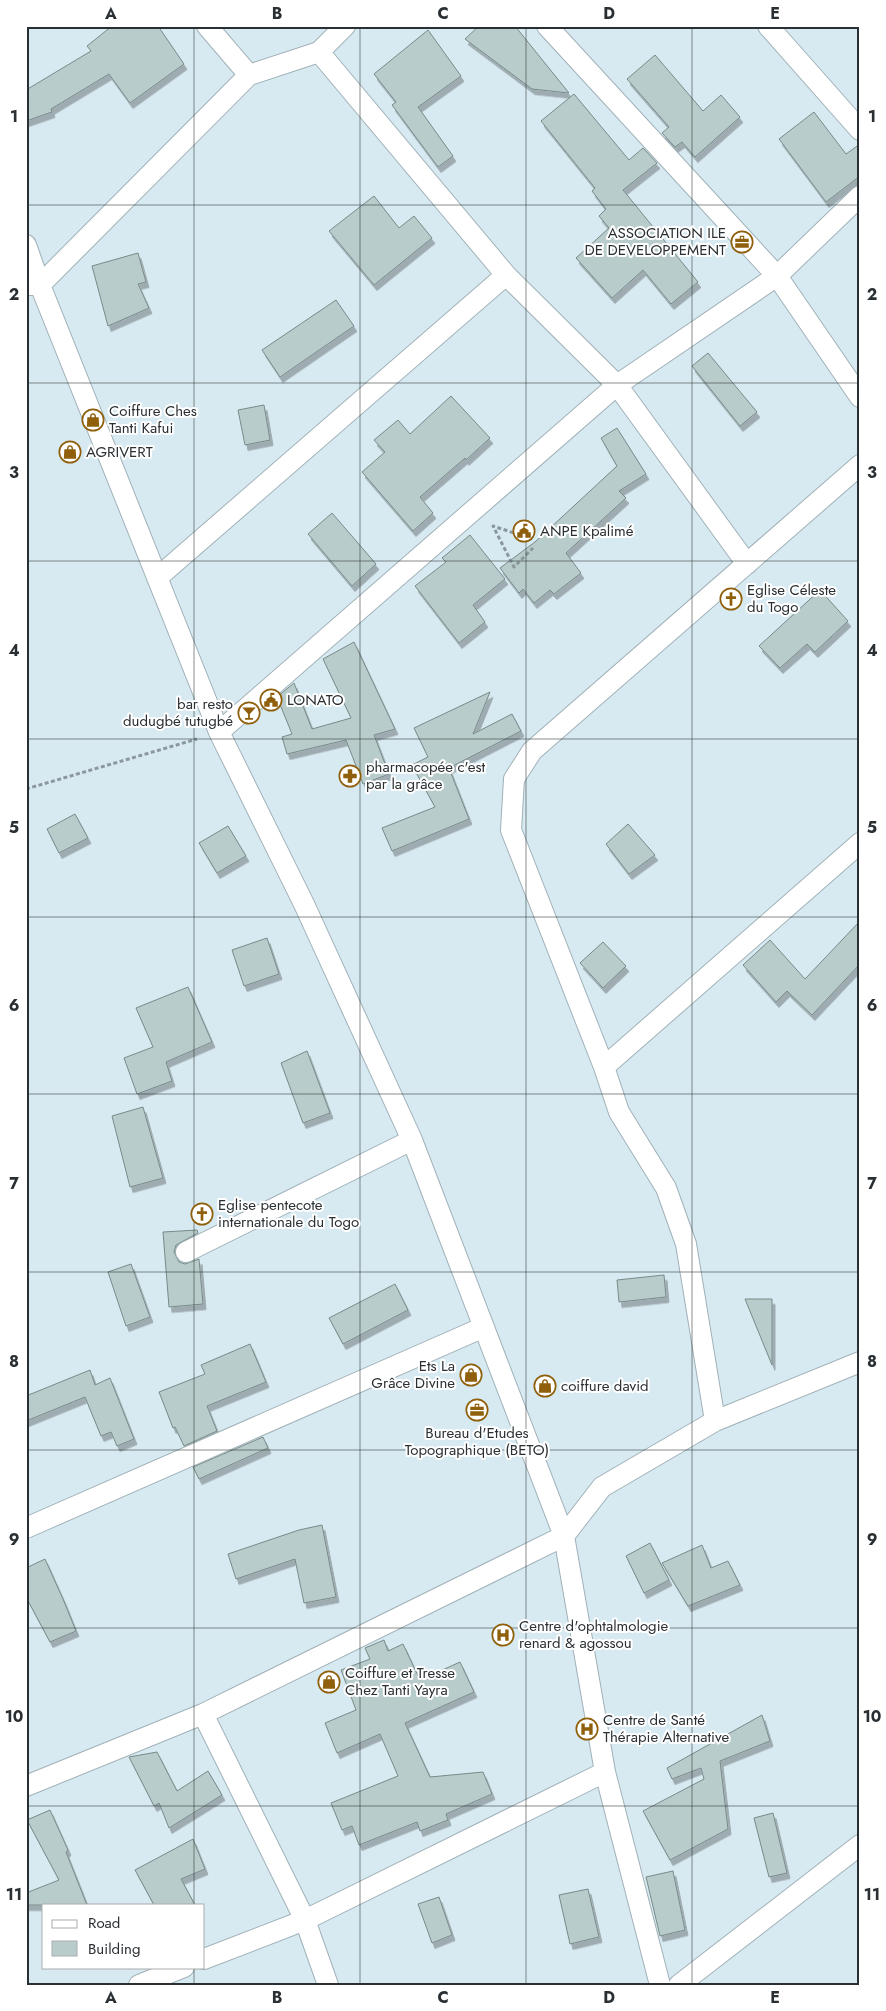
<svg xmlns="http://www.w3.org/2000/svg" width="886" height="2011" font-family="Jost,sans-serif">
  <style>
    .building { fill: #b8cccb; stroke: #788a89; filter: url(#shadow) }
    .lines { fill: none; stroke-linecap: round; stroke-linejoin: round }
    .street-casing { stroke: #a0b1b8; stroke-width: 22 }
    .path { stroke: #8b989d; stroke-width: 3; stroke-dasharray: 4 2.5; stroke-linecap: butt }
    .street { stroke: #fff; stroke-width: 20 }
    .grid { fill: none; stroke: #292f32; stroke-width: 1; stroke-opacity: 0.55 }
    .labels { text-anchor: middle; dominant-baseline: central; stroke-width: 4; stroke-linejoin: round; paint-order: stroke }
    .poi-label { font-size: 15px; fill: #292f32; stroke: #fff; text-anchor: start }
    .neatline { fill: none; stroke: #292f32; stroke-width: 2 }
    .grid-label { font-size: 16px; text-anchor: middle; font-weight: bold; fill: #292f32 }
  </style>
  <defs>
    <filter id="shadow"><feDropShadow dx="3" dy="5.5" stdDeviation="0" flood-color="#0004"/></filter>
  </defs>
  <rect width="100%" height="100%" fill="#d8eaf1"/>
  <!-- building -->
  <path class="building" d="M 112,26 L 158,26 L 184,64 L 130,103 L 109,74 L 51,109 L 52,112 L 26,121 L 26,90 L 91,51 L 87,46 Z
    M 479,26 L 515,26 L 569,93 L 532,89 L 465,39 Z
    M 428,30 L 461,76 L 418,107 L 453,156 L 438,167 L 392,105 L 396,102 L 374,74 Z
    M 655,55 L 703,111 L 721,95 L 740,117 L 695,157 L 682,142 L 675,147 L 662,133 L 669,127 L 627,79 Z
    M 574,94 L 629,160 L 643,148 L 657,163 L 623,190 L 698,282 L 671,304 L 643,270 L 612,298 L 576,258 L 609,228 L 599,216 L 606,209 L 592,191 L 595,188 L 541,121 Z
    M 814,112 L 846,154 L 860,144 L 860,176 L 826,202 L 779,139 Z
    M 374,196 L 399,228 L 414,216 L 432,238 L 374,285 L 329,231 Z
    M 138,253 L 146,282 L 138,284 L 149,308 L 108,326 L 92,266 Z
    M 336,300 L 354,326 L 280,377 L 262,350 Z
    M 708,353 L 757,412 L 740,426 L 692,366 Z
    M 451,396 L 490,438 L 466,460 L 465,458 L 420,497 L 433,513 L 413,531 L 362,472 L 385,452 L 374,440 L 398,420 L 410,434 Z
    M 264,405 L 270,440 L 245,445 L 238,410 Z
    M 617,428 L 646,474 L 619,491 L 626,498 L 566,553 L 581,573 L 554,594 L 550,590 L 534,603 L 523,589 L 519,593 L 500,568 L 535,542 L 617,466 L 601,438 Z
    M 332,513 L 376,564 L 352,586 L 308,534 Z
    M 470,535 L 505,579 L 473,605 L 485,622 L 459,643 L 415,586 L 446,562 L 442,558 Z
    M 820,590 L 848,621 L 815,652 L 807,644 L 780,668 L 759,646 Z
    M 354,642 L 395,729 L 374,735 L 389,774 L 363,784 L 346,740 L 287,754 L 282,737 L 292,734 L 277,697 L 294,683 L 312,729 L 351,718 L 323,659 Z
    M 490,692 L 473,734 L 512,714 L 521,731 L 449,768 L 469,819 L 392,851 L 382,828 L 435,807 L 412,765 L 428,757 L 414,728 Z
    M 75,814 L 88,838 L 59,853 L 47,829 Z
    M 628,824 L 655,855 L 629,874 L 606,844 Z
    M 228,826 L 246,856 L 217,873 L 199,843 Z
    M 860,921 L 860,964 L 812,1015 L 787,991 L 776,1002 L 743,965 L 770,940 L 805,979 Z
    M 267,938 L 279,974 L 244,986 L 232,950 Z
    M 603,942 L 626,966 L 603,988 L 580,963 Z
    M 188,987 L 212,1042 L 166,1062 L 172,1081 L 137,1094 L 124,1058 L 153,1047 L 136,1008 Z
    M 307,1051 L 330,1113 L 303,1123 L 281,1063 Z
    M 143,1107 L 163,1178 L 130,1187 L 112,1116 Z
    M 197,1230 L 198,1233 L 176,1245 L 174,1252 L 179,1262 L 185,1264 L 199,1259 L 203,1304 L 169,1307 L 163,1232 Z
    M 131,1264 L 150,1317 L 126,1326 L 108,1272 Z
    M 664,1275 L 666,1297 L 619,1302 L 617,1280 Z
    M 395,1284 L 408,1310 L 343,1344 L 329,1318 Z
    M 745,1299 L 772,1299 L 772,1365 Z
    M 250,1344 L 266,1382 L 207,1406 L 217,1431 L 184,1446 L 175,1427 L 173,1428 L 159,1392 L 205,1374 L 201,1365 Z
    M 90,1370 L 95,1385 L 110,1378 L 134,1439 L 117,1446 L 111,1432 L 101,1436 L 85,1397 L 26,1421 L 26,1396 Z
    M 263,1437 L 268,1448 L 199,1479 L 193,1467 Z
    M 322,1525 L 336,1597 L 304,1603 L 295,1559 L 236,1579 L 228,1554 L 299,1530 Z
    M 650,1543 L 669,1580 L 644,1593 L 626,1556 Z
    M 702,1545 L 711,1568 L 728,1561 L 740,1585 L 688,1606 L 662,1563 Z
    M 45,1559 L 63,1599 L 76,1631 L 50,1642 L 26,1597 L 26,1568 Z
    M 384,1640 L 388,1651 L 403,1644 L 420,1680 L 460,1662 L 474,1692 L 405,1723 L 430,1777 L 483,1772 L 492,1794 L 446,1814 L 448,1820 L 420,1831 L 417,1822 L 359,1845 L 352,1826 L 342,1830 L 331,1803 L 398,1776 L 380,1734 L 337,1753 L 325,1723 L 356,1710 L 341,1670 L 370,1659 L 365,1648 Z
    M 762,1715 L 770,1741 L 720,1761 L 728,1829 L 670,1860 L 643,1811 L 704,1779 L 701,1768 L 672,1779 L 667,1768 Z
    M 157,1752 L 177,1791 L 208,1771 L 222,1795 L 169,1828 L 159,1803 L 154,1806 L 129,1757 Z
    M 50,1810 L 68,1850 L 66,1852 L 87,1905 L 26,1905 L 26,1893 L 59,1880 L 27,1820 Z
    M 773,1813 L 787,1873 L 769,1877 L 754,1818 Z
    M 193,1839 L 205,1869 L 181,1879 L 195,1905 L 154,1905 L 135,1870 Z
    M 673,1871 L 685,1930 L 660,1936 L 646,1877 Z
    M 588,1889 L 599,1937 L 570,1944 L 559,1895 Z
    M 439,1897 L 452,1935 L 432,1943 L 418,1904 Z"/>
  <g class="lines">
    <!-- street casing -->
    <g class="street-casing">
      <path id="street" d="M 207,26 L 249,75
        M 547,26 L 777,276 L 860,397
        M 768,26 L 860,130
        M 319,52 L 506,275 L 617,385 L 747,564
        M 26,245 L 40,285 L 219,732 L 304,904 L 412,1140 L 564,1536 L 605,1772 L 660,1985
        M 28,285 L 40,285 L 249,75 L 319,52 L 345,26
        M 157,578 L 506,275
        M 219,732 L 617,385 L 777,276 L 860,196
        M 604,1067 L 860,843
        M 186,1252 L 412,1140
        M 715,1421 L 686,1244 L 666,1188 L 619,1112 L 604,1067 L 511,830 L 514,779 L 532,751 L 860,465
        M 26,1528 L 484,1327
        M 203,1714 L 305,1920 L 328,1985
        M 26,1786 L 203,1714 L 564,1536 L 602,1487 L 715,1421 L 860,1362
        M 204,1959 L 305,1920 L 605,1772
        M 139,1985 L 184,1967
        M 679,1985 L 860,1845"/>
    </g>
    <!-- path -->
    <path class="path" d="M 532,539 L 493,526 L 514,567 L 533,548
      M 26,789 L 197,739"/>
    <!-- street -->
    <use href="#street" class="street"/>
  </g>
  <!-- grid -->
  <path class="grid" d="M 194,26 L 194,1905M 360,26 L 360,1985M 526,26 L 526,1985M 692,26 L 692,1985M 26,205 L 860,205M 26,383 L 860,383M 26,561 L 860,561M 26,739 L 860,739M 26,917 L 860,917M 26,1094 L 860,1094M 26,1272 L 860,1272M 26,1450 L 860,1450M 26,1628 L 860,1628M 26,1806 L 860,1806M 194,1967 L 194,1985"/>
  <!-- icons -->
  <defs>
    <g id="office-ring" transform="scale(1.125)"><circle r="9.5" fill="#fff" stroke="#8f5f0b" stroke-width="1.5"/><path d="M-6-3h4V-5.5h4V-3h4V5H-6ZM-1-4.5V-3h2v-1.5ZM-6 0V1H6V0Z" fill="#8f5f0b"/></g>
    <g id="shop-ring" transform="scale(1.125)"><circle r="9.5" fill="#fff" stroke="#8f5f0b" stroke-width="1.5"/><path d="M-5-2.5h2.3a2.7 3.5 0 0 1 5.4 0H5L5.5 6h-11ZM-1.5-2.5h3a1.5 2.3 0 0 0-3 0Z" fill="#8f5f0b"/></g>
    <g id="civic-ring" transform="scale(1.125)"><circle r="9.5" fill="#fff" stroke="#8f5f0b" stroke-width="1.5"/><path d="M-.6-6.5H3V-4.5H.6V-3L4-1V1h2V6H-6V1h2V-1L-.6-3ZM-1.2 2.5V6h2.4V2.5Z" fill="#8f5f0b"/></g>
    <g id="church-ring" transform="scale(1.125)"><circle r="9.5" fill="#fff" stroke="#8f5f0b" stroke-width="1.5"/><path d="M-1.2-6h2.4v3.5h3.3v2.4h-3.3V6h-2.4V-.1h-3.3v-2.4h3.3Z" fill="#8f5f0b"/></g>
    <g id="bar-ring" transform="scale(1.125)"><circle r="9.5" fill="#fff" stroke="#8f5f0b" stroke-width="1.5"/><path d="M-6-5H6L.8 .8V4.5H3.5V6h-7V4.5H-.8V.8Z" fill="#8f5f0b"/></g>
    <g id="pharmacy-ring" transform="scale(1.125)"><circle r="9.5" fill="#fff" stroke="#8f5f0b" stroke-width="1.5"/><path d="M-2-6h4v4h4v4h-4v4h-4v-4h-4v-4h4Z" fill="#8f5f0b"/></g>
    <g id="hospital-ring" transform="scale(1.125)"><circle r="9.5" fill="#fff" stroke="#8f5f0b" stroke-width="1.5"/><path d="M-5-5h3v3.5h4V-5h3V5h-3V1.5h-4V5h-3Z" fill="#8f5f0b"/></g>
  </defs>
  <g fill-rule="evenodd">
    <use href="#office-ring" x="742" y="242"/>
    <use href="#shop-ring" x="93" y="420"/>
    <use href="#shop-ring" x="70" y="452"/>
    <use href="#civic-ring" x="524" y="531"/>
    <use href="#church-ring" x="731" y="599"/>
    <use href="#civic-ring" x="271" y="700"/>
    <use href="#bar-ring" x="249" y="713"/>
    <use href="#pharmacy-ring" x="350" y="776"/>
    <use href="#church-ring" x="202" y="1214"/>
    <use href="#shop-ring" x="471" y="1375"/>
    <use href="#shop-ring" x="545" y="1386"/>
    <use href="#office-ring" x="477" y="1410"/>
    <use href="#hospital-ring" x="503" y="1635"/>
    <use href="#shop-ring" x="329" y="1682"/>
    <use href="#hospital-ring" x="587" y="1729"/>
  </g>
  <g class="labels">
    <!-- poi labels -->
    <g class="poi-label">
      <text x="726" y="233" text-anchor="end">ASSOCIATION ILE<tspan x="726" dy="17">DE DEVELOPPEMENT</tspan></text>
      <text x="109" y="411">Coiffure Ches<tspan x="109" dy="17">Tanti Kafui</tspan></text>
      <text x="86" y="452">AGRIVERT</text>
      <text x="540" y="531">ANPE Kpalimé</text>
      <text x="747" y="590">Eglise Céleste<tspan x="747" dy="17">du Togo</tspan></text>
      <text x="287" y="700">LONATO</text>
      <text x="233" y="704" text-anchor="end">bar resto<tspan x="233" dy="17">dudugbé tutugbé</tspan></text>
      <text x="366" y="767">pharmacopée c'est<tspan x="366" dy="17">par la grâce</tspan></text>
      <text x="218" y="1205">Eglise pentecote<tspan x="218" dy="17">internationale du Togo</tspan></text>
      <text x="455" y="1366" text-anchor="end">Ets La<tspan x="455" dy="17">Grâce Divine</tspan></text>
      <text x="561" y="1386">coiffure david</text>
      <text x="477" y="1433" text-anchor="middle">Bureau d'Etudes<tspan x="477" dy="17">Topographique (BETO)</tspan></text>
      <text x="519" y="1626">Centre d'ophtalmologie<tspan x="519" dy="17">renard &amp; agossou</tspan></text>
      <text x="345" y="1673">Coiffure et Tresse<tspan x="345" dy="17">Chez Tanti Yayra</tspan></text>
      <text x="603" y="1720">Centre de Santé<tspan x="603" dy="17">Thérapie Alternative</tspan></text>
    </g>
  </g>
  <!-- border -->
  <rect width="886" height="2011" fill="none" stroke="#ffffff" stroke-width="55"/>
  <!-- legend -->
  <rect x="42" y="1904" width="162" height="65" fill="#ffffff" stroke="#a9acad"/>
  <rect x="52" y="1920" width="25" height="8" fill="#ffffff" stroke="#a9acad"/>
  <text x="88" y="1928" font-size="15" fill="#292f32">Road</text>
  <rect x="52" y="1941" width="25" height="15" fill="#b8cccb" stroke="#a9acad"/>
  <text x="88" y="1954" font-size="15" fill="#292f32">Building</text>
  <rect x="28" y="28" width="830" height="1956" class="neatline"/>
  <g class="grid-label">
    <text x="111" y="19">A</text>
    <text x="277" y="19">B</text>
    <text x="443" y="19">C</text>
    <text x="609" y="19">D</text>
    <text x="775" y="19">E</text>
    <text x="14" y="122">1</text>
    <text x="872" y="122">1</text>
    <text x="14" y="300">2</text>
    <text x="872" y="300">2</text>
    <text x="14" y="478">3</text>
    <text x="872" y="478">3</text>
    <text x="14" y="656">4</text>
    <text x="872" y="656">4</text>
    <text x="14" y="833">5</text>
    <text x="872" y="833">5</text>
    <text x="14" y="1011">6</text>
    <text x="872" y="1011">6</text>
    <text x="14" y="1189">7</text>
    <text x="872" y="1189">7</text>
    <text x="14" y="1367">8</text>
    <text x="872" y="1367">8</text>
    <text x="14" y="1545">9</text>
    <text x="872" y="1545">9</text>
    <text x="14" y="1722">10</text>
    <text x="872" y="1722">10</text>
    <text x="14" y="1900">11</text>
    <text x="872" y="1900">11</text>
    <text x="111" y="2003">A</text>
    <text x="277" y="2003">B</text>
    <text x="443" y="2003">C</text>
    <text x="609" y="2003">D</text>
    <text x="775" y="2003">E</text>
  </g>
</svg>
